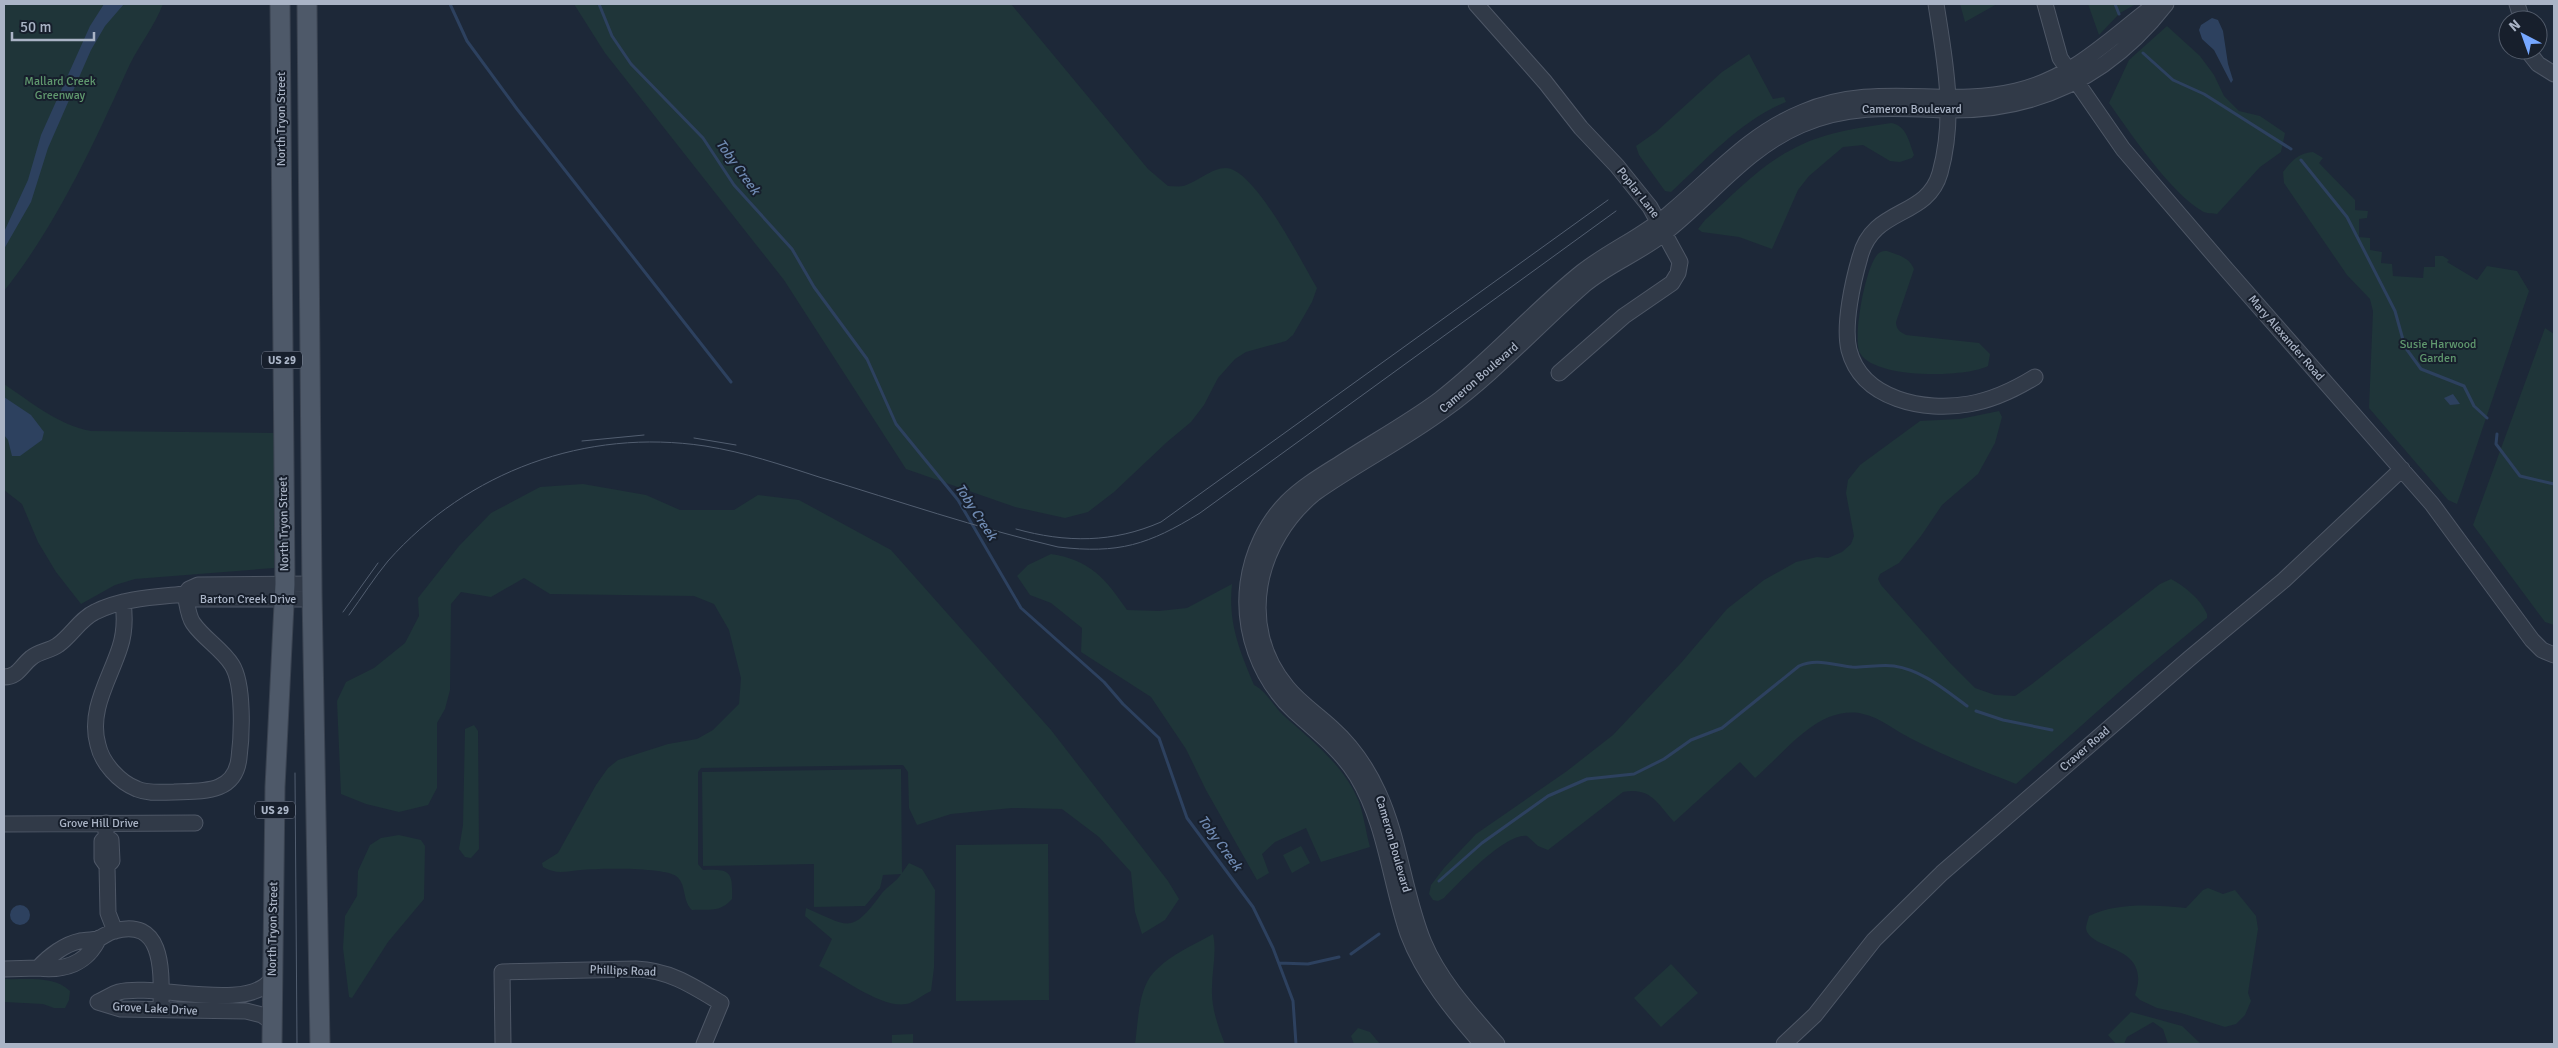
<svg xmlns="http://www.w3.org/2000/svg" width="2558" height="1048" font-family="Signika,sans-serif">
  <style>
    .green { fill: #1f3539 }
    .water { fill: #2d415f }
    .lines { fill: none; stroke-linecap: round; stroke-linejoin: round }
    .stream { stroke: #2d415f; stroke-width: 3 }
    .minor-casing { stroke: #4e5766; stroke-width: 17 }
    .major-casing { stroke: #3a4351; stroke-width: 21 }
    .minor { stroke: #313a48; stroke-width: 15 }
    .major { stroke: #4e5969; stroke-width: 19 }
    .tram { stroke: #525e70; stroke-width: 1 }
    .labels { text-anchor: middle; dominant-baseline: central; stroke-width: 4; stroke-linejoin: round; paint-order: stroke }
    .shield { fill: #171f2c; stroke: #7e8798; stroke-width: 1 }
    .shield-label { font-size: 11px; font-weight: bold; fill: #aab4c6 }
    .park-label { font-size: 12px; fill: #60986e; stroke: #171f2c }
    .street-label { font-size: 12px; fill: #aab4c6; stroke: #171f2c }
    .water-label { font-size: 14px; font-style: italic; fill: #6f8ab2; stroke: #171f2c }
  </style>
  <rect width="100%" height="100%" fill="#1d2838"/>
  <!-- green -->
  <path class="green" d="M 4,4 L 163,4 C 155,25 140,44 130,64 C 94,143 58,223 4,291 Z
    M 574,4 L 1011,4 L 1148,169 L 1168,186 C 1173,186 1179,187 1183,186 C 1198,182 1211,168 1226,168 C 1255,169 1302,263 1317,288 L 1312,302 L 1293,335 L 1286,341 L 1246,352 L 1235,359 L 1218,378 L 1204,405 L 1191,422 L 1167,442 L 1114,492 L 1088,512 L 1065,518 L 1015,507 L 906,469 L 784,280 L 605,53 Z
    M 1960,4 L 1997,4 L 1965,22 Z
    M 2088,4 L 2136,4 L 2120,13 L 2099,35 Z
    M 2167,26 L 2200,56 L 2214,75 L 2224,96 L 2239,111 L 2260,116 L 2285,133 L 2281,152 L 2260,167 L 2217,214 C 2213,213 2206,214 2202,211 C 2170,192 2131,134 2109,103 L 2129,60 Z
    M 1749,54 L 1773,99 L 1784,97 L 1786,102 C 1741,120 1706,160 1671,192 L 1665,191 L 1639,155 L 1636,146 L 1656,132 L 1722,72 Z
    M 1891,123 C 1906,125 1909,141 1914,155 L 1912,158 L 1900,162 L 1890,161 L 1863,145 L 1843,147 L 1809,176 L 1798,190 L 1772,249 L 1739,237 L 1702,232 L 1698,229 L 1705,220 C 1732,196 1758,167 1791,150 C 1821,133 1857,128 1891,123 Z
    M 2313,152 L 2323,158 L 2319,163 L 2355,200 L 2355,210 L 2368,211 L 2367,218 L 2359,219 L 2359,237 L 2370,238 L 2370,250 L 2382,252 L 2381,263 L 2392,264 L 2393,276 L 2423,278 L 2424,267 L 2435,267 L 2435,256 L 2443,256 L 2449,260 L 2447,262 L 2477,280 L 2487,266 L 2517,271 L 2529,291 L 2457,504 L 2448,500 L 2369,408 L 2373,311 L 2370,299 L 2347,275 L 2284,183 L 2283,172 C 2292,160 2299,153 2313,152 Z
    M 1887,251 C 1898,255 1909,257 1914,269 L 1896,322 C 1896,329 1900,332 1906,335 L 1979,343 L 1990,354 L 1988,366 C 1964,378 1874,379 1860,353 C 1852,339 1866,262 1879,253 C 1882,251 1884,251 1887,251 Z
    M 2545,328 L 2554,334 L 2554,625 L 2545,622 L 2473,525 Z
    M 4,384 C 31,402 58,425 91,431 L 274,433 L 274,568 L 135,579 L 115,585 L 81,604 L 56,572 L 38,542 L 22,504 L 4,490 Z
    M 1999,411 L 2002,417 L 1995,443 L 1978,474 L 1942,505 L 1921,536 L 1899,563 L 1880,574 L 1878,579 L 1881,585 L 1951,664 L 1975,688 L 1995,695 L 2015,696 L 2032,684 L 2160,584 L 2171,579 C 2185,586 2201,600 2207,614 L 2207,618 L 2137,676 L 2016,784 C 1980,770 1945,756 1910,738 C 1894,730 1881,718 1863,714 C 1853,711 1839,713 1829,717 C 1803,727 1776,760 1755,778 L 1740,762 L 1674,822 C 1657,803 1651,787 1623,792 L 1548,850 L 1538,846 L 1527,836 C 1505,833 1459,883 1444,898 L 1438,901 L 1433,900 L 1429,894 L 1431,885 L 1444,868 L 1476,834 L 1567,771 L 1613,735 L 1681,663 L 1727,609 L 1764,580 L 1796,562 L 1817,557 L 1828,558 L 1842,552 L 1851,544 L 1854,536 L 1846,493 L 1848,480 L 1860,465 L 1920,421 L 1960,419 Z
    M 583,484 L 646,495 L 680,510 L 734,510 L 758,495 L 799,500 L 891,550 L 1051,730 L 1168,881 L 1179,899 L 1165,920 L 1142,934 L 1135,912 L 1131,872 L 1099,837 L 1062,809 L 1012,808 L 951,814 L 917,825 L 909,808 L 908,772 L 903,765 L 701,768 L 698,772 L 698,864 L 703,870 C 730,869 733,871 732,899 C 720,913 709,909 692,910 C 682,901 687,884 676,876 C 664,867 598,868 581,870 C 567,871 556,875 543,867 L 542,863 L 558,853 L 596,785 L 608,768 L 618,760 L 668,744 L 697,739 L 713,730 L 739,704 L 741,678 L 729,630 L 714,604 L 694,596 L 550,594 L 524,578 L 491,597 L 461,592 L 451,604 L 450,690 L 445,709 L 437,723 L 437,788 L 428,805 L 399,812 L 366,804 L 341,794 L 337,701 L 346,682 L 374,668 L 405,643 L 419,616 L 418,598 L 459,546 L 491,513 L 540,487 Z
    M 1051,554 C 1090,560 1105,578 1127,610 L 1159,611 L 1187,608 L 1232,584 C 1228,623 1239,649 1254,685 C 1266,691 1273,705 1283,715 C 1312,741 1344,765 1359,802 C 1364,816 1366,833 1370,847 L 1321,862 L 1306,828 L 1275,842 L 1262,854 L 1269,873 L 1257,880 L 1206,790 L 1186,749 L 1151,697 L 1081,652 L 1082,628 L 1051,603 L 1030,595 L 1017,576 L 1028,565 Z
    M 474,725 L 478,731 L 479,849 L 471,858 L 465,857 L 459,849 L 463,825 L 465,729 Z
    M 901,769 L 902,873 L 909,863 L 922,869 L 935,890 L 934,968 L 931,991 C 924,994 917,1000 910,1003 C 885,1012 842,977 819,966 L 832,939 L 805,916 L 806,908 C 850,927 851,935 882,893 C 888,886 897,881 901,874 L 883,875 L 880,888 L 865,906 L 814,907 L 814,864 L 703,866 L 702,772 Z
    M 399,835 L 421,840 L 425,846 L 424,899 L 388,942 L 352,998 L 349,997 L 343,948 L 345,916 L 357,896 L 358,871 L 370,845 L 381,838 Z
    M 1048,844 L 1049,1000 L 956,1001 L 956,845 Z
    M 1301,846 L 1310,863 L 1292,873 L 1283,855 Z
    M 2208,888 L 2223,894 L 2235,890 L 2256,916 L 2258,929 L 2248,993 L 2251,1001 L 2245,1015 L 2236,1024 L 2225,1027 L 2181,1013 L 2157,1008 L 2140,1000 L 2135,995 C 2153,943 2089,952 2086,928 C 2086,925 2088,920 2089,916 C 2117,902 2155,905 2186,908 L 2203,890 Z
    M 1213,934 C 1217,953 1212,969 1212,988 C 1211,1007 1218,1027 1225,1044 L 1135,1044 C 1138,1024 1138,995 1150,977 C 1165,957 1192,946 1213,934 Z
    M 1671,964 L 1698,993 L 1661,1027 L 1634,998 Z
    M 4,979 C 25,980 54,975 70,991 L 69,1000 L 65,1008 L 54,1008 L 43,1004 L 4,1002 Z
    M 2131,1012 L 2182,1026 L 2201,1044 L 2168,1044 L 2163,1029 L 2153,1022 L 2127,1037 L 2124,1044 L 2116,1044 L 2108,1035 Z
    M 1358,1028 L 1370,1032 L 1380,1044 L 1354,1044 L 1351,1036 Z
    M 913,1034 L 913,1044 L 892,1044 L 892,1035 Z"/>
  <!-- water -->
  <path class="water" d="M 104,4 L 124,4 L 105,26 L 91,50 L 48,148 L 31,202 L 4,249 L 4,232 L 28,180 L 41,135 L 90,26 Z
    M 2212,18 L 2218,20 L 2223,31 L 2228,64 L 2233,80 L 2231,83 L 2214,50 L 2202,39 L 2199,30 L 2201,25 Z
    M 2453,394 L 2460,404 L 2450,405 L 2444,398 Z
    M 4,397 L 31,415 L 44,432 L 42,440 L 20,456 L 12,456 L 8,440 L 4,435 Z
    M10 915a10 10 0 1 1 20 0a10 10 0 1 1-20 0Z"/>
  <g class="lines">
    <!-- stream -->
    <path class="stream" d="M 450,4 L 467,41 L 517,109 L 731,382
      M 599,4 L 612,36 L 631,64 L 703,138 L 734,185 L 792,249 L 814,287 L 867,359 L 896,424 L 958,500 L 1021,608 L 1104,682 L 1123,704 L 1159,738 L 1187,818 L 1253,907 L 1273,948 L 1293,1001 L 1296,1044
      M 2115,4 L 2119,14
      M 2143,53 L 2173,80 L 2204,94 L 2291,149
      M 2301,160 L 2347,217 L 2395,311 L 2405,347 L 2421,369 L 2464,386 L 2474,406 L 2487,418
      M 2497,434 L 2496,444 L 2520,476 L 2554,484
      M 1976,711 L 2003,720 L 2052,730
      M 1439,881 L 1482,843 L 1548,796 L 1587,779 L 1634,774 L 1664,759 L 1691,740 L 1722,728 L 1799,666 C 1816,658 1833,665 1852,667 C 1865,668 1880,664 1894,666 C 1922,670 1945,690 1967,706
      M 1351,954 L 1379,934
      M 1279,963 L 1308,964 L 1339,957"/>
    <!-- minor casing -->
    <g class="minor-casing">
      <path id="minor" d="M 1476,4 L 1545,82 L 1581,128 L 1617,166 L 1650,207 L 1680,262 L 1678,273 L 1672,283 L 1624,316 L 1559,373
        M 1936,4 C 1945,61 1956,115 1940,173 C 1927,219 1873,206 1860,257 C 1853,281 1843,325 1849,350 C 1862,400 1925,412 1969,404 C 1993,400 2014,390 2035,377
        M 2045,4 L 2060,58 L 2123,149 L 2226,269 L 2432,504 L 2532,640 L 2542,650 L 2554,655
        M 2517,4 L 2522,20
        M 2527,50 L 2538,64 L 2554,74
        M 312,584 L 198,585 L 189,589 L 185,594 L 197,599 L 312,599
        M 4,677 C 18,677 21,666 31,658 C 39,651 50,651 58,645 C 72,635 80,619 95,612 C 122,598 156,597 185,594 C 187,603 188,616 193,623 C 204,639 222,649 232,665 C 244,684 242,735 239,758 C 235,794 202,791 174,792 C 162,792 149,794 137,789 C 119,782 102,763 98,745 C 88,710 110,679 120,647 C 125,632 125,617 123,602
        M 106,823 L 106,837 L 102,841 L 102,859 L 107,866 L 112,861 L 111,840 L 106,837
        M 4,824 L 195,823
        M 107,866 L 108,913 L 115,931
        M 99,938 C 87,964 64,971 38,968 C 49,956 65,944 80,941 C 87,940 94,940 100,938 C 104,936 108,933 114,931 C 167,916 161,978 161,1010
        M 4,969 L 38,968
        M 98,1002 C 105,999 112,994 119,992 C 155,983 248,1013 272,979
        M 98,1002 L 121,1009 L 246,1011 L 262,1015 L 272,1022
        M 503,1044 L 502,972 L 636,969 C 669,970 693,986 721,1003 L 704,1044
        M 1482,1044 C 1453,1011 1424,976 1408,934 C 1390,882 1386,824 1357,776 C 1340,749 1317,732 1294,711 C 1259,678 1242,630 1248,583 C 1252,553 1266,523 1287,502 C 1303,486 1322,475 1341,463 C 1373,442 1408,423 1439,400 C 1490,361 1532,312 1582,272 C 1610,250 1644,236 1671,212 C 1715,175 1749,134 1803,112 C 1876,81 1944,108 2016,91 C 2075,77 2110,38 2156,4
        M 1497,1044 C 1471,1014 1440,981 1424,943 C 1404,895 1400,839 1378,792 C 1367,768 1351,745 1332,728 C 1317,714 1300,703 1287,687 C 1236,626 1257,540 1315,493 C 1356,464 1402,441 1444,410 C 1494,374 1537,326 1584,285 C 1608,265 1637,254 1662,235 C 1709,199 1745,149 1801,125 C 1849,104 1895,108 1946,110 C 2038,112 2110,76 2166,4
        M 1784,1044 L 1815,1015 L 1874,940 L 1942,873 L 2190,658 L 2284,580 L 2402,469"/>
    </g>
    <!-- major casing -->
    <g class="major-casing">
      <path id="major" d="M 307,4 L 312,593 L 320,1044
        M 272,1044 L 275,787 L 285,584 L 280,4"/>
    </g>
    <!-- minor -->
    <use href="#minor" class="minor"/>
    <!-- major -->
    <use href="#major" class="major"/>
    <!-- tram -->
    <path class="tram" d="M 694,438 L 736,445
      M 582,441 L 644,435
      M 1016,529 C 1066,543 1113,543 1161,522 L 1608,200
      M 343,612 L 378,563
      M 349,615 C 362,597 374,578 388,561 C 468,471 586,428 705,446 C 744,452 782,465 819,477 C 898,501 977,528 1058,547 C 1119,554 1148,545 1200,513 L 1616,211
      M 295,773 L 297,1044"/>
  </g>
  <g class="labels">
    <!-- shield labels -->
    <g class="shield">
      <rect x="262" y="351.5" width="40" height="17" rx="4"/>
      <rect x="255" y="801.5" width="40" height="17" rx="4"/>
    </g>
    <g class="shield-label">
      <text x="282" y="360">US 29</text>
      <text x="275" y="810">US 29</text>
    </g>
    <!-- park labels -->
    <g class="park-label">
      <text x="60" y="81">Mallard Creek<tspan x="60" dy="14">Greenway</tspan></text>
      <text x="2438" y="344">Susie Harwood<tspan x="2438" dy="14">Garden</tspan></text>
    </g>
    <!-- street labels -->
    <g class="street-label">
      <text x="1912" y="109">Cameron Boulevard</text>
      <text transform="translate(281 119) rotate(-90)">North Tryon Street</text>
      <text transform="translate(1638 193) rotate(52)">Poplar Lane</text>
      <text transform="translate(2286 338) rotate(49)">Mary Alexander Road</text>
      <text transform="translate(1479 378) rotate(-41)">Cameron Boulevard</text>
      <text transform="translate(284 524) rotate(-91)">North Tryon Street</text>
      <text x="248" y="599">Barton Creek Drive</text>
      <text transform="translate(2085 749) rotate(-41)">Craver Road</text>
      <text x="99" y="823">Grove Hill Drive</text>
      <text transform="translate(1393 844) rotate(74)">Cameron Boulevard</text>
      <text transform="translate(273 929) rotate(-89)">North Tryon Street</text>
      <text transform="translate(623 971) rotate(2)">Phillips Road</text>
      <text transform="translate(155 1009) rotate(3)">Grove Lake Drive</text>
    </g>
    <!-- water labels -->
    <g class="water-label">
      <text transform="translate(738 167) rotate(54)">Toby Creek</text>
      <text transform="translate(976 512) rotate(57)">Toby Creek</text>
      <text transform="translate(1220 843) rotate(54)">Toby Creek</text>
    </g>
  </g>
  <!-- border -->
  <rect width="2558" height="1048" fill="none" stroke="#aab4c6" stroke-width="10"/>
  <!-- north arrow -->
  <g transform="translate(2523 35) rotate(319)"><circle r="24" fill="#171f2c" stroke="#525b6a"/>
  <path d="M0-4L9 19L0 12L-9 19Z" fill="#76a7ff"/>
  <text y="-8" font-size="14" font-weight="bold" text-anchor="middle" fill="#aab4c6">N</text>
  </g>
  <!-- scale -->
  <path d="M12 32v8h82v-8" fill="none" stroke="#aab4c6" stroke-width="2.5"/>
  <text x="20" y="32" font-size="15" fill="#aab4c6" stroke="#171f2c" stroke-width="4" paint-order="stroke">50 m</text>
</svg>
